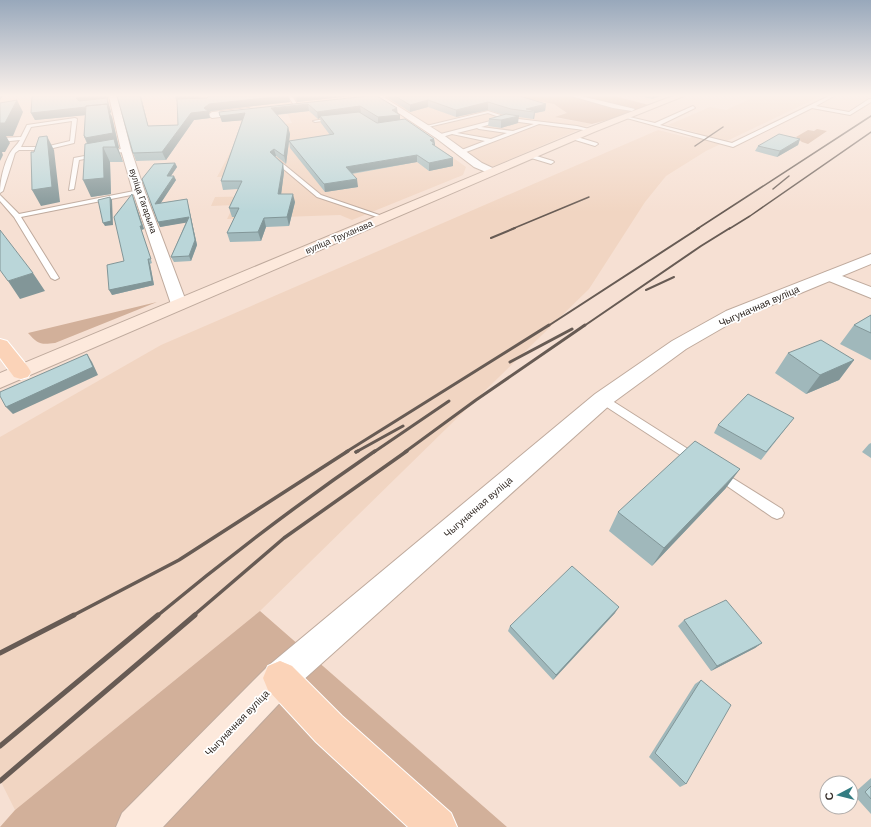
<svg xmlns="http://www.w3.org/2000/svg" width="871" height="827" font-family="Arial,sans-serif">
  <style>
    .built { fill: #f1d5c2 }
    .green { fill: #d2b09a }
    .lines { fill: none; stroke-linecap: round; stroke-linejoin: round }
    .service-casing { stroke: #bfaa9d; stroke-width: 2 }
    .pedestrian-casing { stroke: #bfaa9d; stroke-width: 2 }
    .minor-casing { stroke: #bfaa9d; stroke-width: 2 }
    .tertiary-casing { stroke: #bfaa9d; stroke-width: 2 }
    .secondary-casing { stroke: #bfaa9d; stroke-width: 2 }
    .primary-casing { stroke: #fff; stroke-width: 2 }
    .service { fill: #fff; fill-rule: evenodd }
    .pedestrian { fill: #fff; fill-rule: evenodd }
    .minor { fill: #fff; fill-rule: evenodd }
    .tertiary { fill: #fff; fill-rule: evenodd }
    .secondary { fill: #fde9dc; fill-rule: evenodd }
    .primary { fill: #fbd3b8; fill-rule: evenodd }
    .rail-far4 { stroke: #675b54; stroke-width: 1.5 }
    .rail-far3 { stroke: #675b54; stroke-width: 2 }
    .rail-far2 { stroke: #675b54; stroke-width: 3 }
    .rail-far1 { stroke: #675b54; stroke-width: 3.5 }
    .rail { stroke: #675b54; stroke-width: 5 }
    .wall { fill: #a0b8bb; fill-rule: evenodd }
    .shaded-wall { fill: #829698 }
    .building { fill: #bad6d9; stroke: #829698 }
    .labels { text-anchor: middle; dominant-baseline: central; stroke-width: 3.5; stroke-linejoin: round; paint-order: stroke }
    .far-street-label { font-size: 9px; fill: #342c27; stroke: #fff }
    .street-label { font-size: 10px; fill: #342c27; stroke: #fff }
  </style>
  <rect width="100%" height="100%" fill="#f6e0d3"/>
  <!-- built -->
  <path class="built" d="M 403,96 L 520,98 L 545,101 L 554,104 L 568,114 L 556,118 L 592,124 L 495,166 L 489,166 L 484,165 L 383,98 Z
    M 743,96 L 821,96 L 706,151 L 666,176 L 645,202 L 589,289 L 260,611 L 15,810 L 0,780 L 0,437 L 161,345 L 658,130 L 690,138 L 698,133 L 668,125 L 710,107 L 726,110 L 748,100 L 739,98 Z
    M 371,99 L 466,167 L 463,175 L 352,220 L 340,215 L 227,219 L 234,205 L 211,206 L 215,197 L 262,196 L 266,174 L 217,177 L 242,130 L 292,123 L 285,109 Z"/>
  <!-- green -->
  <path class="green" d="M 514,96 L 614,96 L 649,105 L 611,119 L 592,124 L 555,117 L 567,113 L 554,104 Z
    M 817,129 L 827,131 L 808,144 L 802,142 L 796,137 L 808,130 L 814,131 Z
    M 157,302 L 55,343 C 40,345 38,344 28,333 Z
    M 260,611 L 507,827 L 0,827 L 15,810 Z"/>
  <g class="lines">
    <!-- service casing -->
    <g class="service-casing">
      <path id="service" d="M 288,96 L 292,96 L 299,107 L 295,107 Z
        M 377,96 L 391,96 L 378,98 L 376,97 Z
        M 829,96 L 834,96 L 816,106 L 849,112 L 869,99 L 871,99 L 871,102 L 850,115 L 812,108 L 733,147 L 623,117 L 625,116 L 655,123 L 693,106 L 695,108 L 660,125 L 732,143 Z
        M 488,111 L 510,118 L 577,126 L 593,130 L 591,131 L 539,124 L 461,154 L 459,153 L 459,151 L 485,141 L 452,134 L 439,138 L 436,136 L 437,135 L 502,118 L 488,113 L 424,128 L 422,127 ZM 505,120 L 534,124 L 513,131 L 481,127 ZM 477,128 L 479,129 L 507,133 L 491,139 L 457,133 Z
        M 336,117 L 338,119 L 315,122 L 313,121 Z
        M 75,118 L 77,119 L 74,143 L 45,150 L 19,150 L 15,153 L 3,191 L 0,193 C 0,180 4,164 10,153 C 13,148 17,145 20,140 L 0,142 L 0,138 L 21,137 L 27,125 ZM 72,121 L 70,141 L 45,147 L 21,147 L 31,127 Z
        M 574,136 L 597,143 L 598,144 L 595,146 L 572,139 L 571,138 Z
        M 126,148 L 128,149 L 128,151 L 79,160 L 74,189 L 69,190 L 74,158 Z
        M 530,154 L 553,161 L 554,162 L 551,164 L 528,157 L 528,155 Z
        M 276,158 L 321,195 L 388,218 L 383,219 L 317,197 L 274,161 L 273,160 Z
        M 139,190 L 142,192 L 141,193 L 21,217 L 59,278 L 55,280 L 51,278 L 14,217 L 0,201 L 0,195 L 19,214 Z
        M 603,395 L 699,456 L 701,459 L 699,462 L 695,464 L 691,462 L 599,402 L 598,399 L 599,396 Z
        M 718,469 L 782,509 L 784,513 L 782,517 L 777,519 L 772,517 L 714,477 L 712,474 L 714,471 Z"/>
    </g>
    <!-- pedestrian casing -->
    <g class="pedestrian-casing">
      <path id="pedestrian" d="M 571,96 L 581,96 L 635,109 L 632,111 L 613,108 Z"/>
    </g>
    <!-- minor casing -->
    <g class="minor-casing">
      <path id="minor" d="M 109,96 L 117,96 L 131,150 L 145,192 L 187,304 L 185,308 L 179,309 L 173,308 L 171,304 L 133,192 L 121,150 Z
        M 373,96 L 382,96 L 442,134 L 482,163 L 497,170 L 499,172 L 493,175 L 474,167 L 436,138 Z
        M 249,108 L 253,111 L 252,113 L 212,118 L 208,115 L 212,112 Z
        M 829,271 L 871,287 L 871,298 L 824,279 L 821,276 L 824,273 Z"/>
    </g>
    <!-- tertiary casing -->
    <g class="tertiary-casing">
      <path id="tertiary" d="M 871,254 L 871,264 L 738,319 L 686,349 L 611,404 L 292,690 L 280,695 L 268,690 L 263,678 L 268,666 L 595,394 L 672,341 L 726,311 Z"/>
    </g>
    <!-- secondary casing -->
    <g class="secondary-casing">
      <path id="secondary" d="M 673,96 L 684,96 L 594,132 L 0,388 L 0,373 L 588,128 Z
        M 280,661 L 292,666 L 297,678 L 292,690 L 163,827 L 116,827 L 122,813 L 268,666 Z"/>
    </g>
    <!-- primary casing -->
    <g class="primary-casing">
      <path id="primary" d="M 0,339 L 7,341 L 28,367 L 31,372 L 28,377 L 21,379 L 14,377 L 0,358 Z
        M 280,661 L 292,666 L 342,716 L 451,813 L 457,827 L 408,827 L 316,742 L 268,690 L 263,678 L 268,666 Z"/>
    </g>
    <!-- service -->
    <use href="#service" class="service"/>
    <!-- pedestrian -->
    <use href="#pedestrian" class="pedestrian"/>
    <!-- minor -->
    <use href="#minor" class="minor"/>
    <!-- tertiary -->
    <use href="#tertiary" class="tertiary"/>
    <!-- secondary -->
    <use href="#secondary" class="secondary"/>
    <!-- primary -->
    <use href="#primary" class="primary"/>
    <!-- rail-far4 -->
    <path class="rail-far4" d="M 695,146 L 723,127
      M 773,189 L 789,176
      M 512,229 L 589,197
      M 697,229 L 871,116
      M 729,229 L 750,216 L 871,132"/>
    <!-- rail-far3 -->
    <path class="rail-far3" d="M 491,238 L 515,228
      M 646,290 L 674,277
      M 548,326 L 699,228
      M 584,326 L 701,246 L 730,228"/>
    <!-- rail-far2 -->
    <path class="rail-far2" d="M 510,362 L 572,329
      M 346,452 L 549,325
      M 356,452 L 403,426
      M 374,452 L 449,401
      M 405,452 L 476,400 L 585,325"/>
    <!-- rail-far1 -->
    <path class="rail-far1" d="M 356,452 L 358,451
      M 72,616 L 179,560 L 348,451
      M 157,616 C 228,557 299,503 375,451
      M 193,616 L 284,538 L 407,451"/>
    <!-- rail -->
    <path class="rail" d="M 0,653 L 74,615
      M 0,746 L 158,615
      M 0,781 L 195,615"/>
  </g>
  <!-- wall -->
  <path class="wall" d="M 32,96 L 108,101 L 109,105 L 111,112 L 110,113 L 112,117 L 119,148 L 118,148 L 123,162 L 110,162 L 111,194 L 91,197 L 87,144 L 84,136 L 85,115 L 35,120 L 31,113 Z
    M 141,96 L 148,126 L 178,125 L 177,102 L 175,96 L 199,96 L 200,99 L 207,98 L 209,96 L 289,96 L 290,102 L 211,111 L 209,113 L 210,118 L 194,120 L 166,160 L 136,161 L 133,153 Z
    M 294,96 L 352,96 L 297,102 Z
    M 368,96 L 400,115 L 400,120 L 434,139 L 435,146 L 453,158 L 453,166 L 429,171 L 417,162 L 352,174 L 358,187 L 325,192 L 290,148 L 289,141 L 286,164 L 276,156 L 275,157 L 283,164 L 284,172 L 281,194 L 295,202 L 289,226 L 266,227 L 261,241 L 230,242 L 227,233 L 235,217 L 232,217 L 229,208 L 238,189 L 223,190 L 221,181 L 242,120 L 222,122 L 220,116 ZM 309,111 L 318,119 L 320,118 L 321,123 L 330,135 L 289,141 L 290,134 L 288,127 L 277,115 Z
    M 388,96 L 520,96 L 546,104 L 545,111 L 535,113 L 534,119 L 533,119 L 518,117 L 518,123 L 501,128 L 488,126 L 489,119 L 504,115 L 488,110 L 456,117 L 428,107 L 410,112 L 388,98 Z
    M 640,96 L 660,96 L 652,99 Z
    M 800,139 L 798,145 L 777,157 L 755,151 L 758,146 Z
    M 175,163 L 177,167 L 171,176 L 176,180 L 160,203 L 187,199 L 188,204 L 197,245 L 191,261 L 174,262 L 171,257 L 186,222 L 160,227 L 142,179 Z
    M 133,198 L 144,229 L 141,230 L 152,263 L 150,264 L 154,285 L 112,295 L 124,261 Z
    M 871,315 L 871,360 L 840,344 L 854,325 Z
    M 788,353 L 854,360 L 839,380 L 806,394 L 775,373 Z
    M 794,418 L 761,460 L 714,433 L 718,425 Z
    M 871,443 L 871,458 L 862,452 L 869,444 Z
    M 726,488 L 652,566 L 609,531 L 618,512 Z
    M 615,613 L 553,680 L 508,631 L 510,626 Z
    M 684,620 L 762,643 L 755,648 L 711,671 L 678,626 Z
    M 701,680 L 686,784 L 680,787 L 649,757 L 695,684 Z
    M 871,778 L 871,814 L 853,794 Z"/>
  <!-- shaded-wall -->
  <path class="shaded-wall" d="M 0,96 L 3,96 L 0,100 Z
    M 90,96 L 108,96 L 108,101 L 109,105 L 111,112 L 110,113 L 112,117 L 119,148 L 118,148 L 123,162 L 116,147 L 103,147 L 110,162 L 111,194 L 91,197 L 83,180 L 91,151 L 84,136 L 108,113 L 35,120 L 31,113 L 76,98 Z
    M 140,96 L 141,96 L 150,134 L 148,126 Z
    M 175,96 L 199,96 L 200,100 L 177,102 Z
    M 284,96 L 289,96 L 290,102 L 211,111 L 209,113 L 210,118 L 194,120 L 166,160 L 162,152 L 191,113 L 204,108 L 209,104 Z
    M 296,96 L 352,96 L 297,102 Z
    M 653,96 L 660,96 L 652,99 Z
    M 17,100 L 23,112 L 13,136 L 6,136 L 10,143 L 5,152 L 2,152 L 3,155 L 0,161 L 0,123 Z
    M 428,100 L 428,107 L 410,112 L 410,105 Z
    M 488,102 L 488,110 L 456,117 L 456,110 Z
    M 308,104 L 309,111 L 272,115 L 271,108 Z
    M 546,104 L 545,111 L 535,113 L 534,119 L 533,119 L 534,112 L 526,109 Z
    M 360,106 L 361,113 L 322,118 L 320,116 L 320,118 L 318,119 L 317,112 Z
    M 397,108 L 398,115 L 400,115 L 400,122 L 378,124 L 378,117 L 392,110 Z
    M 245,113 L 247,120 L 222,122 L 220,116 Z
    M 519,116 L 518,123 L 501,128 L 501,120 Z
    M 288,127 L 290,134 L 286,164 L 284,156 Z
    M 47,136 L 54,150 L 60,202 L 41,206 L 32,190 Z
    M 434,139 L 435,144 L 435,151 L 430,140 Z
    M 800,139 L 798,145 L 777,157 L 780,151 Z
    M 274,149 L 276,156 L 272,160 L 270,152 Z
    M 417,155 L 417,162 L 347,174 L 346,167 Z
    M 453,158 L 453,166 L 429,171 L 429,163 Z
    M 175,163 L 177,167 L 168,180 L 167,176 Z
    M 283,164 L 284,172 L 280,203 L 278,194 Z
    M 174,176 L 176,180 L 157,209 L 155,204 Z
    M 357,179 L 358,187 L 325,192 L 324,184 Z
    M 132,194 L 144,229 L 141,230 L 152,263 L 140,226 Z
    M 293,194 L 295,202 L 289,226 L 287,217 Z
    M 110,197 L 112,200 L 113,225 L 105,226 L 103,223 Z
    M 187,199 L 188,204 L 197,245 L 191,261 L 189,256 L 195,240 Z
    M 189,217 L 190,222 L 160,227 L 158,222 Z
    M 264,218 L 266,227 L 261,241 L 258,232 Z
    M 148,259 L 150,264 L 154,285 L 112,295 L 109,290 Z
    M 33,273 L 45,291 L 20,299 L 8,281 Z
    M 87,354 L 92,362 L 98,375 L 13,414 L 6,407 Z
    M 854,360 L 839,380 L 806,394 L 820,375 Z
    M 740,469 L 726,488 L 652,566 L 664,548 Z
    M 619,607 L 615,613 L 553,680 L 556,675 Z
    M 762,643 L 755,648 L 711,671 L 717,666 Z"/>
  <!-- building -->
  <path class="building" d="M 32,96 L 90,96 L 76,98 L 79,101 L 107,98 L 108,105 L 107,105 L 107,104 L 86,106 L 86,107 L 31,113 Z
    M 117,96 L 140,96 L 148,126 L 178,125 L 177,99 L 207,98 L 209,96 L 284,96 L 209,104 L 204,108 L 208,111 L 191,113 L 162,152 L 133,153 Z
    M 368,96 L 377,96 L 397,108 L 392,110 L 400,115 L 378,117 L 360,106 L 317,112 L 308,104 L 271,108 L 288,127 L 284,156 L 274,149 L 270,152 L 283,164 L 278,194 L 293,194 L 287,217 L 264,218 L 258,232 L 227,233 L 239,208 L 229,208 L 242,181 L 221,181 L 245,113 L 220,116 L 219,112 Z
    M 395,96 L 520,96 L 546,104 L 526,109 L 535,111 L 534,112 L 511,109 L 488,102 L 456,110 L 428,100 L 410,105 Z
    M 17,100 L 5,123 L 0,123 L 0,103 Z
    M 107,104 L 113,133 L 85,138 L 85,136 L 84,136 L 86,106 Z
    M 359,112 L 377,123 L 405,119 L 434,139 L 430,140 L 435,144 L 432,144 L 453,158 L 429,163 L 417,155 L 346,167 L 357,179 L 324,184 L 289,141 L 334,134 L 320,116 Z
    M 506,114 L 519,116 L 501,120 L 489,119 Z
    M 779,134 L 800,139 L 780,151 L 758,146 Z
    M 47,136 L 52,187 L 32,190 L 31,152 L 34,152 L 39,137 Z
    M 114,139 L 116,147 L 103,147 L 104,178 L 83,180 L 85,144 Z
    M 175,163 L 167,176 L 174,176 L 155,204 L 187,199 L 195,240 L 189,256 L 171,257 L 189,217 L 158,222 L 142,179 L 154,164 Z
    M 132,194 L 142,226 L 140,226 L 151,259 L 148,259 L 152,281 L 109,290 L 107,265 L 124,261 L 114,217 Z
    M 110,197 L 111,221 L 103,223 L 98,200 Z
    M 0,230 L 33,273 L 8,281 L 0,270 Z
    M 871,315 L 871,333 L 854,325 Z
    M 821,340 L 854,360 L 820,375 L 788,353 Z
    M 87,354 L 93,367 L 6,407 L 0,396 L 0,392 Z
    M 748,394 L 794,418 L 766,452 L 718,425 Z
    M 695,441 L 740,469 L 664,548 L 618,512 Z
    M 572,566 L 619,607 L 556,675 L 510,626 Z
    M 726,600 L 762,643 L 717,666 L 684,620 Z
    M 701,680 L 731,705 L 686,784 L 655,753 Z
    M 871,786 L 871,799 L 865,792 Z"/>
  <!-- sky -->
  <linearGradient id="sky" x2="0" y2="1"><stop stop-color="#98a8bb"/><stop offset="0.45" stop-color="#fbf1eb"/><stop offset="1" stop-color="#fbf1eb" stop-opacity="0"/></linearGradient>
  <rect width="871" height="212" fill="url(#sky)"/>
  <g class="labels">
    <!-- far-street labels -->
    <g class="far-street-label">
      <text transform="translate(143 201) rotate(71)">вуліца Гагарына</text>
      <text transform="translate(339 237) rotate(-23)">вуліца Труханава</text>
    </g>
    <!-- street labels -->
    <g class="street-label">
      <text transform="translate(759 306) rotate(-24)">Чыгуначная вуліца</text>
      <text transform="translate(478 507) rotate(-41)">Чыгуначная вуліца</text>
      <text transform="translate(237 723) rotate(-46)">Чыгуначная вуліца</text>
    </g>
  </g>
  <!-- north arrow -->
  <g transform="translate(839 795) rotate(263)"><circle r="19" fill="#ffffff" stroke="#aeaba9"/>
  <path d="M0-3L7 15L0 10L-7 15Z" fill="#337c82"/>
  <text y="-6" font-size="11" font-weight="bold" text-anchor="middle" fill="#342c27">С</text>
  </g>
</svg>
